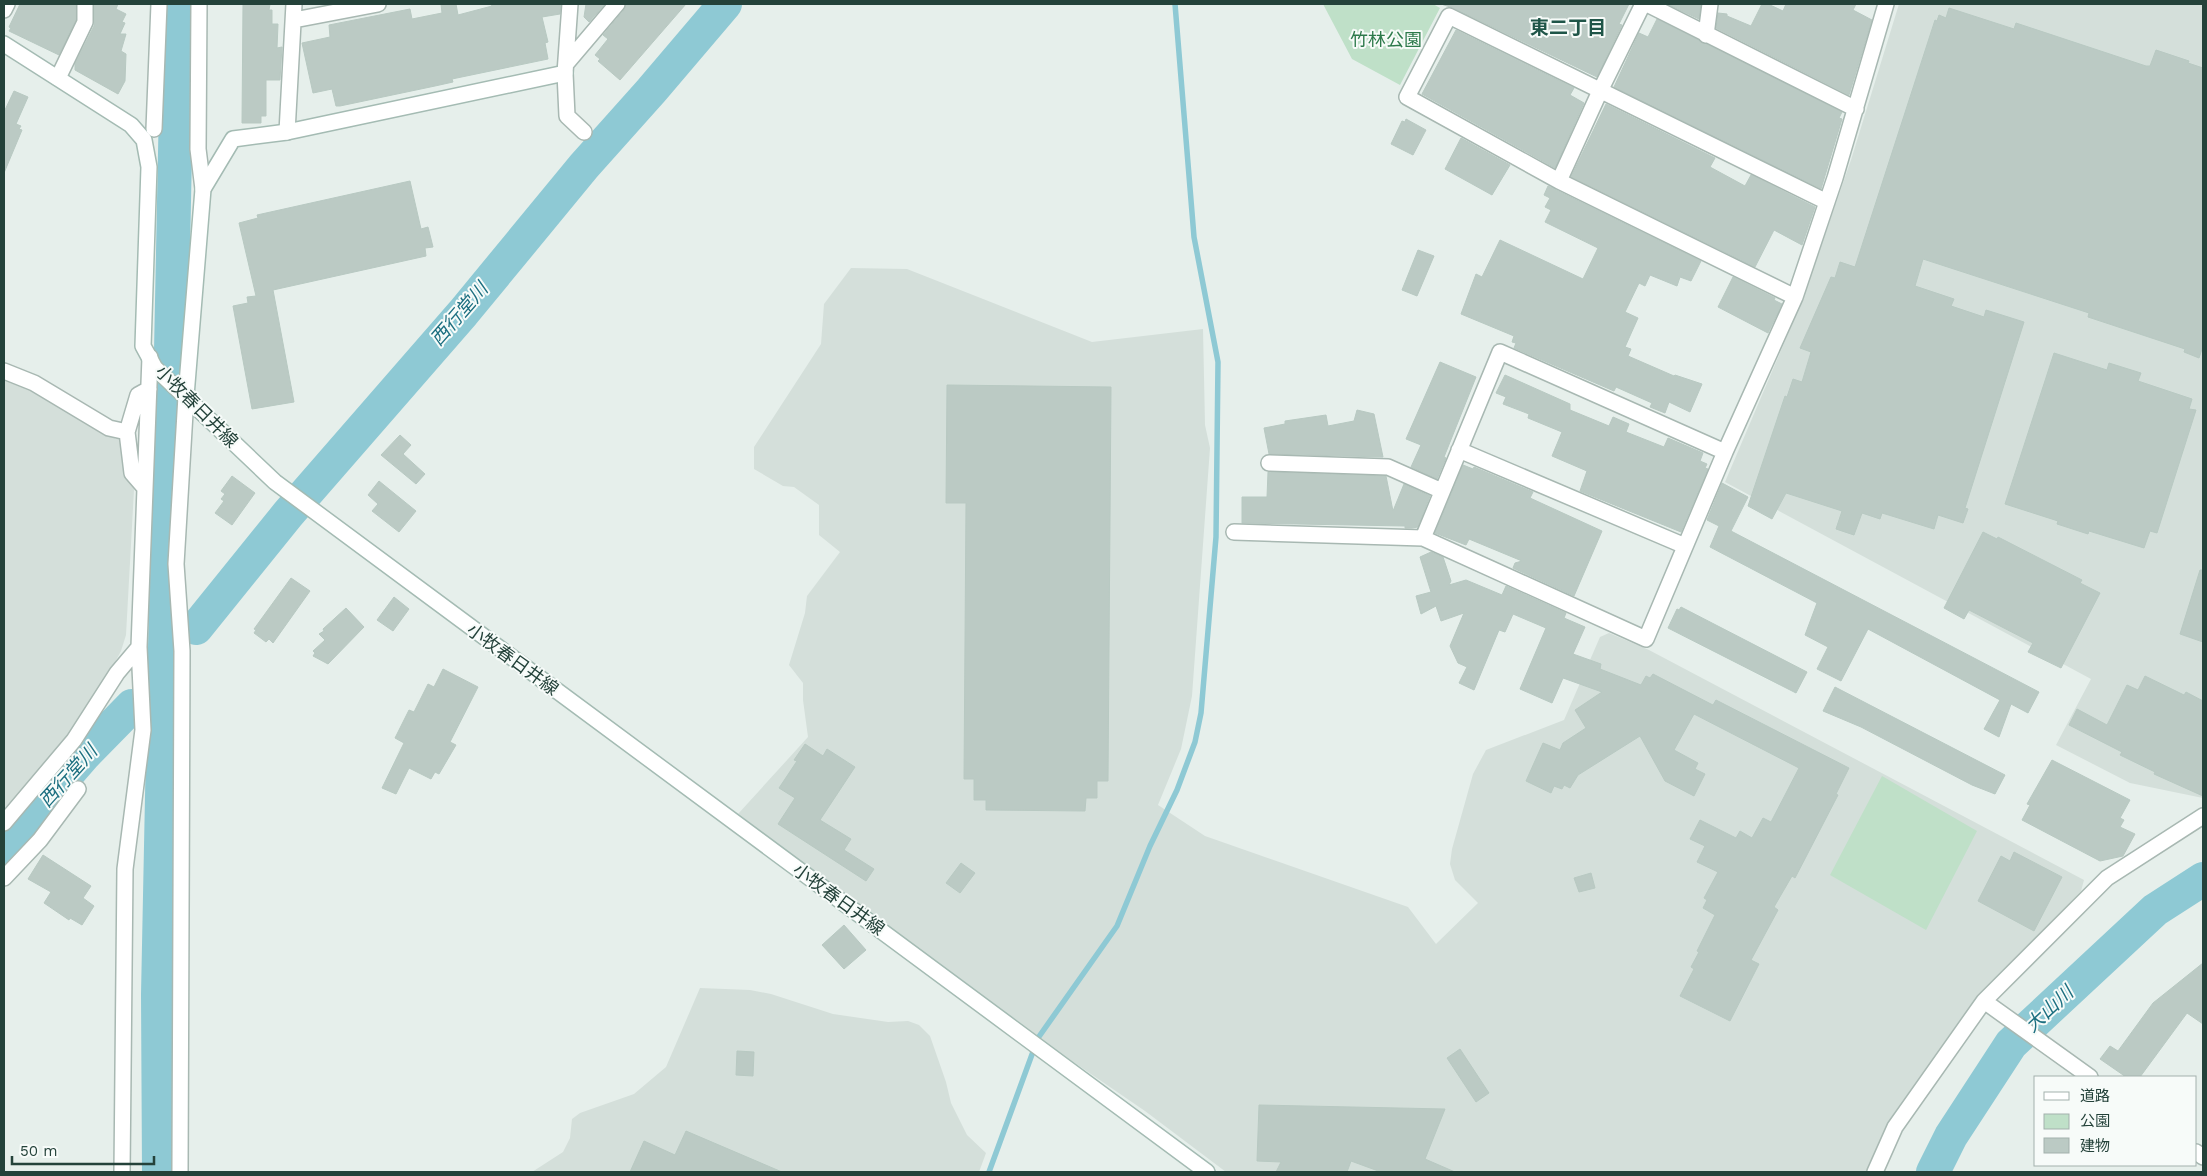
<svg xmlns="http://www.w3.org/2000/svg" width="2207" height="1176" font-family="'Work Sans','Noto Sans JP',sans-serif">
  <style>
    .built { fill: #d4dfda }
    .green { fill: #bfe0c8 }
    .lines { fill: none; stroke-linecap: round; stroke-linejoin: round }
    .stream { stroke: #8ec9d4; stroke-width: 5.5 }
    .river { stroke: #8ec9d4; stroke-width: 34 }
    .building { fill: #bbcac4; stroke: #b8c9c2 }
    .street-casing { stroke: #a8b8b2; stroke-width: 18 }
    .secondary-casing { stroke: #a4bbb3; stroke-width: 18 }
    .street { stroke: #fff; stroke-width: 15 }
    .secondary { stroke: #fff; stroke-width: 15 }
    .labels { text-anchor: middle; dominant-baseline: central; stroke-width: 4; stroke-linejoin: round; paint-order: stroke }
    .park-label { font-size: 18px; fill: #2d7a4b; stroke: #f7fbf9 }
    .street-label { font-size: 18px; fill: #24423a; stroke: #f7fbf9 }
    .neighbourhood-label { font-size: 19px; font-weight: bold; fill: #1f5548; stroke: #f7fbf9 }
    .water-label { font-size: 19px; font-style: italic; fill: #1c6f80; stroke: #f7fbf9 }
  </style>
  <rect width="100%" height="100%" fill="#e6efeb"/>
  <!-- built -->
  <path class="built" d="M 1899,4 L 2203,4 L 2203,798 L 2130,783 L 2056,745 L 2091,679 L 1725,482 L 1802,301 L 1851,160 Z
    M 851,268 L 907,269 L 1092,342 L 1203,329 L 1205,425 L 1210,448 L 1192,696 L 1181,749 L 1158,805 L 1205,836 L 1408,907 L 1436,944 L 1478,903 L 1455,880 L 1450,864 L 1452,849 L 1473,774 L 1486,750 L 1564,720 L 1600,637 L 1609,633 L 1649,650 L 2084,880 L 2081,891 L 1966,1013 L 1895,1112 L 1867,1172 L 1226,1172 L 1145,1111 L 1031,1033 L 738,814 L 808,737 L 803,700 L 803,683 L 789,665 L 805,613 L 807,596 L 840,552 L 819,535 L 819,505 L 794,487 L 783,486 L 754,469 L 754,447 L 821,344 L 824,304 Z
    M 4,374 L 116,439 L 118,436 L 126,441 L 134,490 L 126,635 L 121,651 L 92,705 L 68,739 L 4,814 Z
    M 700,988 L 750,990 L 771,994 L 833,1014 L 888,1022 L 908,1021 L 919,1025 L 930,1036 L 946,1082 L 951,1103 L 967,1135 L 986,1153 L 979,1172 L 532,1172 L 563,1152 L 570,1138 L 572,1119 L 580,1113 L 634,1094 L 666,1067 Z"/>
  <!-- green -->
  <path class="green" d="M 1323,4 L 1433,4 L 1440,8 L 1400,85 L 1352,59 Z
    M 1882,776 L 1977,831 L 1926,930 L 1830,875 Z"/>
  <g class="lines">
    <!-- stream -->
    <path class="stream" d="M 989,1172 L 1038,1038 L 1117,926 L 1150,846 L 1177,790 L 1195,742 L 1201,713 L 1216,537 L 1218,362 L 1194,237 L 1175,4"/>
    <!-- river -->
    <path class="river" d="M 196,628 L 288,514 L 463,313 L 584,166 L 651,91 L 725,4
      M 4,847 L 84,755 L 132,706
      M 159,1172 L 158,995 L 178,4
      M 1933,1172 L 1951,1136 L 2011,1044 L 2155,910 L 2203,879"/>
  </g>
  <!-- building -->
  <path class="building" d="M 20,4 L 76,4 L 76,20 L 59,55 L 9,31 L 11,28 L 9,27 Z
    M 94,4 L 118,4 L 116,9 L 126,14 L 122,22 L 125,23 L 120,34 L 126,34 L 121,51 L 126,54 L 125,81 L 118,94 L 75,70 L 75,64 L 94,26 Z
    M 243,4 L 270,4 L 269,10 L 272,10 L 272,24 L 278,24 L 277,48 L 282,47 L 280,80 L 266,80 L 266,116 L 261,116 L 261,123 L 242,123 Z
    M 441,4 L 456,4 L 458,15 L 492,6 L 491,4 L 561,4 L 560,14 L 542,17 L 548,42 L 545,43 L 548,59 L 452,79 L 453,82 L 435,86 L 340,106 L 336,106 L 332,89 L 313,93 L 302,43 L 330,37 L 329,25 L 410,9 L 412,19 L 442,13 Z
    M 586,4 L 605,4 L 589,22 L 584,17 Z
    M 626,4 L 686,4 L 620,80 L 598,61 L 600,59 L 595,55 L 608,39 L 603,35 L 624,10 Z
    M 1441,4 L 1629,4 L 1619,24 L 1622,25 L 1597,77 L 1453,8 Z
    M 1667,4 L 1701,4 L 1699,19 Z
    M 1762,4 L 1768,4 L 1783,11 L 1786,4 L 1856,4 L 1853,10 L 1872,20 L 1849,95 L 1716,28 L 1718,13 L 1727,14 L 1727,16 L 1751,26 Z
    M 1949,8 L 2014,29 L 2016,23 L 2146,66 L 2150,66 L 2156,50 L 2189,61 L 2188,63 L 2203,68 L 2203,346 L 2199,358 L 2184,352 L 2185,349 L 2088,317 L 2089,313 L 1923,259 L 1915,286 L 1954,299 L 1951,306 L 1984,317 L 1986,310 L 2024,322 L 1965,508 L 1968,509 L 1963,523 L 1938,515 L 1934,529 L 1882,513 L 1880,519 L 1862,513 L 1854,535 L 1836,529 L 1842,511 L 1786,493 L 1772,519 L 1748,506 L 1785,396 L 1787,397 L 1793,379 L 1802,382 L 1811,352 L 1800,348 L 1831,277 L 1835,278 L 1840,262 L 1855,267 L 1935,20 L 1937,21 L 1939,15 L 1946,18 Z
    M 1657,19 L 1842,112 L 1839,118 L 1842,119 L 1821,189 L 1614,87 L 1639,33 L 1648,37 Z
    M 1456,30 L 1574,88 L 1570,95 L 1584,103 L 1555,168 L 1422,94 Z
    M 14,91 L 28,97 L 16,124 L 21,126 L 19,129 L 22,130 L 4,173 L 4,112 Z
    M 1606,104 L 1715,158 L 1710,167 L 1745,186 L 1751,175 L 1815,207 L 1802,245 L 1774,230 L 1755,267 L 1571,177 Z
    M 1406,119 L 1426,130 L 1413,155 L 1391,144 L 1402,121 L 1405,122 Z
    M 1461,138 L 1510,165 L 1492,195 L 1445,169 Z
    M 410,181 L 421,229 L 428,227 L 433,247 L 425,248 L 426,256 L 273,290 L 294,402 L 252,409 L 233,306 L 248,303 L 247,297 L 256,296 L 239,223 L 258,218 L 257,215 Z
    M 1548,186 L 1701,261 L 1691,281 L 1680,277 L 1677,286 L 1650,275 L 1645,286 L 1639,283 L 1625,312 L 1638,318 L 1625,347 L 1631,349 L 1628,356 L 1674,376 L 1675,375 L 1702,384 L 1690,412 L 1669,402 L 1665,413 L 1650,407 L 1652,403 L 1616,387 L 1614,391 L 1514,348 L 1516,343 L 1512,342 L 1514,336 L 1461,314 L 1476,274 L 1482,277 L 1500,240 L 1583,279 L 1598,248 L 1545,222 L 1551,210 L 1545,207 L 1550,198 L 1544,195 Z
    M 1418,250 L 1434,256 L 1417,296 L 1402,290 Z
    M 1733,277 L 1775,298 L 1774,300 L 1782,304 L 1768,333 L 1718,307 Z
    M 2054,353 L 2107,370 L 2109,363 L 2141,373 L 2138,381 L 2192,399 L 2189,409 L 2196,410 L 2157,533 L 2150,531 L 2144,548 L 2089,531 L 2088,534 L 2057,524 L 2058,521 L 2005,504 Z
    M 1440,362 L 1476,377 L 1444,457 L 1446,458 L 1437,479 L 1411,467 L 1421,445 L 1406,439 Z
    M 1505,375 L 1570,404 L 1570,410 L 1609,426 L 1613,417 L 1629,424 L 1626,432 L 1664,447 L 1668,438 L 1703,453 L 1700,461 L 1707,464 L 1705,468 L 1708,469 L 1681,532 L 1580,491 L 1587,471 L 1552,456 L 1562,432 L 1528,418 L 1529,414 L 1503,404 L 1506,397 L 1496,393 Z
    M 947,385 L 1111,387 L 1108,781 L 1097,781 L 1097,798 L 1086,798 L 1085,811 L 986,810 L 986,800 L 974,800 L 974,779 L 964,779 L 966,503 L 946,503 Z
    M 1357,410 L 1374,414 L 1383,457 L 1269,454 L 1264,428 L 1285,424 L 1285,421 L 1326,415 L 1328,426 L 1354,421 Z
    M 400,435 L 411,445 L 403,454 L 425,474 L 416,484 L 381,455 Z
    M 1463,465 L 1473,469 L 1474,467 L 1533,492 L 1530,498 L 1602,531 L 1574,596 L 1513,568 L 1515,563 L 1522,561 L 1469,539 L 1466,545 L 1435,533 Z
    M 1268,472 L 1386,476 L 1393,511 L 1404,484 L 1430,496 L 1418,527 L 1412,528 L 1405,528 L 1405,526 L 1242,523 L 1242,497 L 1267,497 Z
    M 232,476 L 255,493 L 232,525 L 215,513 L 224,501 L 221,499 L 225,494 L 221,491 Z
    M 379,481 L 416,511 L 399,532 L 372,511 L 378,504 L 368,495 Z
    M 1722,483 L 1748,497 L 1731,531 L 2039,692 L 2028,713 L 2011,704 L 1999,737 L 1984,729 L 2000,700 L 1868,629 L 1841,681 L 1817,669 L 1828,647 L 1805,635 L 1817,603 L 1710,547 L 1719,526 L 1707,520 Z
    M 1983,532 L 1997,539 L 1998,537 L 2082,580 L 2080,583 L 2100,593 L 2061,668 L 2028,652 L 2033,643 L 1969,610 L 1964,619 L 1944,608 Z
    M 1431,552 L 1443,557 L 1451,581 L 1449,585 L 1466,580 L 1502,595 L 1506,586 L 1566,613 L 1564,618 L 1585,627 L 1573,654 L 1601,664 L 1600,669 L 1641,685 L 1646,676 L 1650,678 L 1653,674 L 1709,703 L 1713,705 L 1716,700 L 1849,768 L 1836,794 L 1838,795 L 1795,878 L 1792,876 L 1774,907 L 1778,910 L 1751,960 L 1759,964 L 1730,1021 L 1680,996 L 1694,969 L 1691,967 L 1699,952 L 1697,951 L 1715,915 L 1703,908 L 1707,900 L 1704,898 L 1718,872 L 1697,862 L 1705,846 L 1690,839 L 1700,820 L 1736,838 L 1740,831 L 1752,838 L 1763,818 L 1771,822 L 1799,768 L 1694,714 L 1674,750 L 1698,763 L 1695,769 L 1705,774 L 1694,796 L 1665,781 L 1640,736 L 1578,775 L 1570,788 L 1564,785 L 1562,789 L 1554,786 L 1551,793 L 1526,781 L 1543,743 L 1560,750 L 1563,743 L 1586,728 L 1575,710 L 1602,692 L 1563,678 L 1552,703 L 1520,689 L 1546,628 L 1513,614 L 1505,632 L 1499,630 L 1474,690 L 1459,683 L 1467,667 L 1458,663 L 1450,646 L 1464,613 L 1441,621 L 1436,606 L 1421,614 L 1416,596 L 1431,592 L 1420,557 Z
    M 2200,570 L 2203,570 L 2203,642 L 2180,634 Z
    M 291,578 L 310,591 L 273,643 L 269,639 L 266,642 L 254,633 L 256,630 L 254,629 Z
    M 394,597 L 409,609 L 393,631 L 377,620 Z
    M 1681,607 L 1807,672 L 1796,693 L 1668,628 L 1677,609 L 1679,610 Z
    M 346,608 L 364,627 L 328,664 L 313,656 L 315,653 L 313,651 L 325,640 L 319,634 L 324,631 L 323,629 Z
    M 443,669 L 478,687 L 450,742 L 456,745 L 439,774 L 435,772 L 431,779 L 409,768 L 396,794 L 382,788 L 404,743 L 395,738 L 409,710 L 414,712 L 428,684 L 434,687 Z
    M 2145,676 L 2184,695 L 2186,692 L 2203,701 L 2203,796 L 2154,774 L 2155,772 L 2120,755 L 2122,752 L 2069,725 L 2077,709 L 2107,725 L 2127,685 L 2138,690 Z
    M 1835,687 L 2005,775 L 1995,794 L 1972,785 L 1861,727 L 1823,711 Z
    M 805,744 L 823,756 L 827,749 L 855,767 L 820,820 L 851,839 L 844,850 L 874,869 L 866,881 L 778,824 L 795,798 L 779,788 L 797,761 L 794,760 Z
    M 2052,760 L 2130,800 L 2120,818 L 2124,820 L 2120,827 L 2135,834 L 2123,856 L 2100,861 L 2022,820 L 2030,805 L 2027,804 Z
    M 2014,852 L 2062,877 L 2034,931 L 1978,901 L 2001,856 L 2010,861 Z
    M 43,855 L 91,886 L 83,898 L 94,906 L 82,925 L 70,918 L 69,920 L 44,903 L 51,892 L 28,879 Z
    M 961,863 L 975,873 L 960,893 L 946,883 Z
    M 1591,873 L 1595,888 L 1579,892 L 1574,878 Z
    M 844,925 L 866,950 L 844,969 L 822,945 Z
    M 2203,963 L 2203,1024 L 2187,1013 L 2140,1077 L 2126,1077 L 2100,1059 L 2110,1046 L 2118,1051 L 2153,1003 Z
    M 1460,1049 L 1489,1093 L 1476,1102 L 1447,1058 Z
    M 737,1051 L 754,1052 L 753,1076 L 736,1075 Z
    M 1259,1105 L 1445,1109 L 1425,1159 L 1455,1172 L 1381,1172 L 1351,1161 L 1347,1172 L 1276,1172 L 1281,1162 L 1257,1161 Z
    M 686,1131 L 782,1172 L 630,1172 L 644,1141 L 675,1155 Z"/>
  <g class="lines">
    <!-- street casing -->
    <g class="street-casing">
      <path id="street" d="M 199,4 L 198,149 L 203,189
        M 570,4 L 565,73 L 567,116 L 584,132
        M 1647,4 L 1856,109
        M 4,10 L 7,4
        M 294,20 L 378,4
        M 1706,35 L 1710,4
        M 566,64 L 617,4
        M 58,78 L 85,22 L 85,4
        M 154,129 L 159,4
        M 287,132 L 294,4
        M 1559,181 L 1600,91 L 1643,4
        M 1795,297 L 1559,181 L 1407,97 L 1449,16 L 1827,202
        M 4,371 L 34,383 L 109,428 L 127,432
        M 1459,450 L 1685,546
        M 1725,452 L 1500,352 L 1423,538 L 1646,639 L 1725,452 L 1795,297 L 1835,178 L 1886,4
        M 1269,463 L 1388,467 L 1442,491
        M 145,488 L 132,473 L 127,432 L 138,395 L 149,389
        M 1234,532 L 1423,538
        M 4,823 L 74,740 L 117,673 L 139,647 L 150,357
        M 4,878 L 40,840 L 78,789
        M 1984,1001 L 2090,1077
        M 2196,1152 L 2203,1157
        M 122,1172 L 125,869 L 143,730 L 139,647
        M 180,1172 L 182,651 L 176,564 L 186,396
        M 1875,1172 L 1895,1127 L 1984,1001 L 2107,878 L 2203,816"/>
    </g>
    <!-- secondary casing -->
    <g class="secondary-casing">
      <path id="secondary" d="M 4,44 L 131,125 L 144,140 L 149,167 L 143,346 L 155,368 L 275,482 L 1207,1172
        M 186,396 L 203,189 L 233,139 L 287,132 L 565,73"/>
    </g>
    <!-- street -->
    <use href="#street" class="street"/>
    <!-- secondary -->
    <use href="#secondary" class="secondary"/>
  </g>
  <g class="labels">
    <!-- park labels -->
    <g class="park-label">
      <text x="1386" y="39">竹林公園</text>
    </g>
    <!-- street labels -->
    <g class="street-label">
      <text transform="translate(197 406) rotate(45)">小牧春日井線</text>
      <text transform="translate(513 659) rotate(36)">小牧春日井線</text>
      <text transform="translate(839 899) rotate(36)">小牧春日井線</text>
    </g>
    <!-- neighbourhood labels -->
    <g class="neighbourhood-label">
      <text x="1568" y="27">東二丁目</text>
    </g>
    <!-- water labels -->
    <g class="water-label">
      <text transform="translate(459 314) rotate(-49)">西行堂川</text>
      <text transform="translate(68 776) rotate(-48)">西行堂川</text>
      <text transform="translate(2049 1009) rotate(-43)">大山川</text>
    </g>
  </g>
  <!-- border -->
  <rect width="2207" height="1176" fill="none" stroke="#24423a" stroke-width="10"/>
  <!-- legend -->
  <rect x="2034" y="1076" width="162" height="90" fill="#f7fbf9" stroke="#a3b1ad"/>
  <rect x="2044" y="1092" width="25" height="8" fill="#ffffff" stroke="#a3b1ad"/>
  <text x="2080" y="1101" font-size="15" fill="#24423a">道路</text>
  <rect x="2044" y="1114" width="25" height="15" fill="#bfe0c8" stroke="#a3b1ad"/>
  <text x="2080" y="1126" font-size="15" fill="#24423a">公園</text>
  <rect x="2044" y="1138" width="25" height="15" fill="#bbcac4" stroke="#a3b1ad"/>
  <text x="2080" y="1151" font-size="15" fill="#24423a">建物</text>
  <!-- scale -->
  <path d="M12 1156v8h142v-8" fill="none" stroke="#24423a" stroke-width="2.5"/>
  <text x="20" y="1156" font-size="15" fill="#24423a" stroke="#f7fbf9" stroke-width="4" paint-order="stroke">50 m</text>
</svg>
